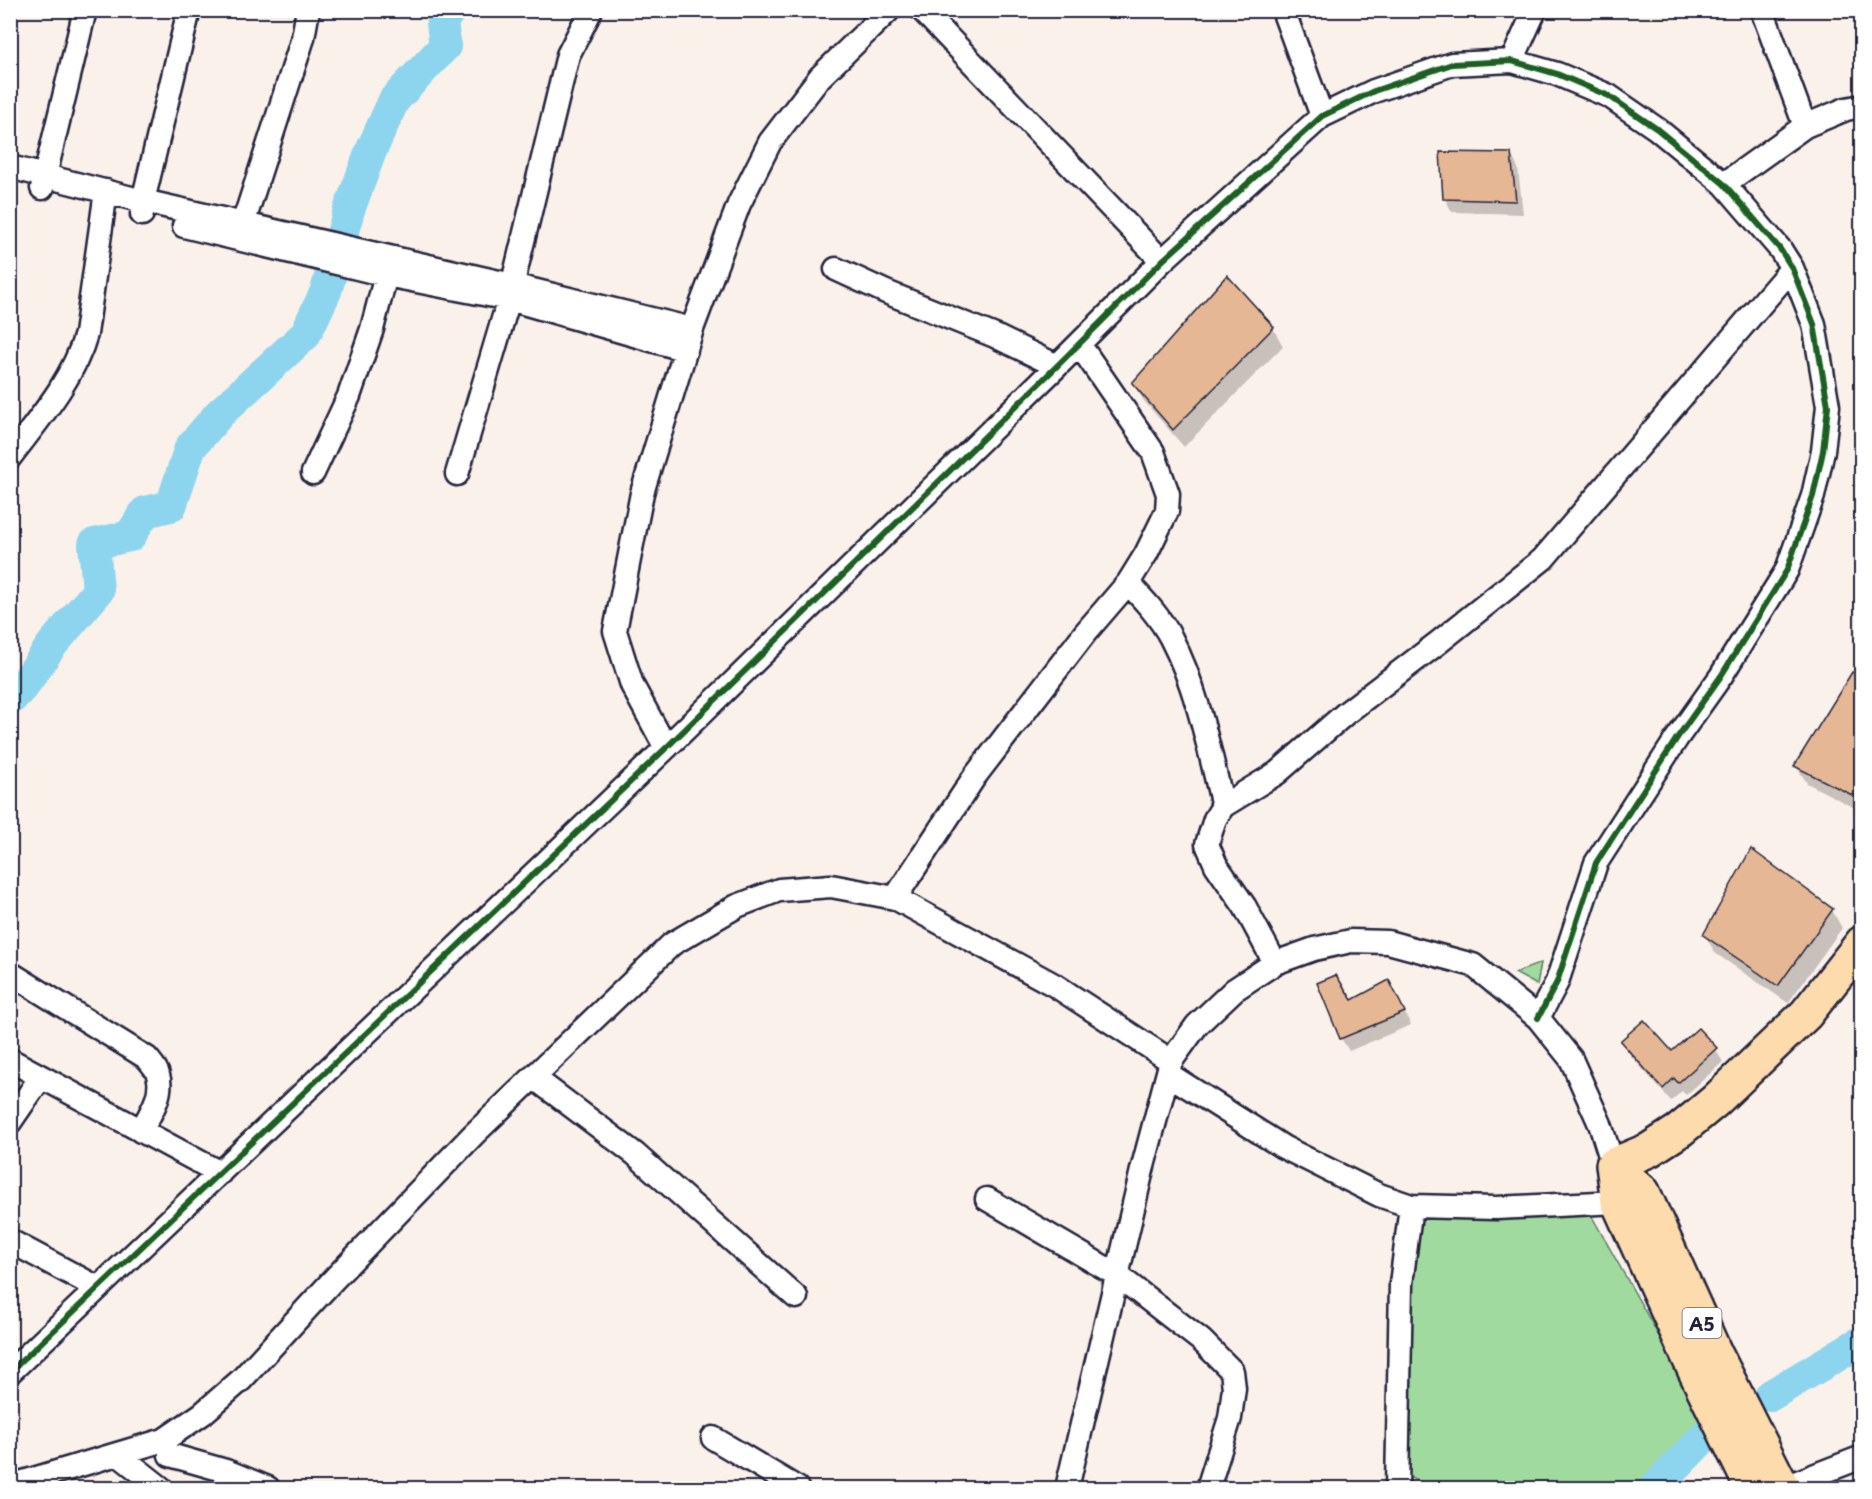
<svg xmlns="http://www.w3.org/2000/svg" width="1872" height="1499" font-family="'Playpen Sans',sans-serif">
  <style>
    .green { fill: #a1da9f; stroke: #627e6d; stroke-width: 1.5 }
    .shadow { fill: #0003 }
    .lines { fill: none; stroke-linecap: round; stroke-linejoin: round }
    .river { stroke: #8dd4ee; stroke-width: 32 }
    .building { fill: #e5b795; stroke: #22223b; stroke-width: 1.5 }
    .minor-casing { stroke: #22223b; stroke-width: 27 }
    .highway-casing { stroke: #22223b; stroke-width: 38 }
    .minor { stroke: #fff; stroke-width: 22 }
    .highway { stroke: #fddbac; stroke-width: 33 }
    .cycleway-casing { stroke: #fff; stroke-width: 10 }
    .cycleway { stroke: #1b5e20; stroke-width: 6 }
    .labels { text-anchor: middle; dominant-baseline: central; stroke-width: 4.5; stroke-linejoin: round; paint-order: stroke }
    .shield { fill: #fff; stroke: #646476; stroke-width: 1.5 }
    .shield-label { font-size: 18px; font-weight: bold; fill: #22223b }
  </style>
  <rect width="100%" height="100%" fill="#faf1ea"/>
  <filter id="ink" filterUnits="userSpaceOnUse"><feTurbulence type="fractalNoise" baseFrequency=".0167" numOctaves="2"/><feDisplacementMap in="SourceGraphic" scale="12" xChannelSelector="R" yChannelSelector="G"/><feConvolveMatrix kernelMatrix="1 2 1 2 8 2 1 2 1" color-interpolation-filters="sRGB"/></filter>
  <g filter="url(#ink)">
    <!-- green -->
    <path class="green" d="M 1541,963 L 1537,985 L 1515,973 Z
      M 1400,1195 L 1586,1206 L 1706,1420 L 1707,1454 L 1638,1488 L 1432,1488 L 1388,1467 Z"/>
    <!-- shadow -->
    <path class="shadow" d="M 1511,154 L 1518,168 L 1523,214 L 1452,212 L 1445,199 Z
      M 1273,328 L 1283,346 L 1184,447 L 1144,401 L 1133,383 Z
      M 1862,680 L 1862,812 L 1807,783 L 1796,766 Z
      M 1752,851 L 1832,910 L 1842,928 L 1788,1003 L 1715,953 L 1705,935 Z
      M 1396,995 L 1411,1025 L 1349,1051 L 1341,1038 L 1352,1002 Z
      M 1622,1042 L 1672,1053 L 1715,1049 L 1723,1062 L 1686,1095 L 1682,1091 L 1671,1101 L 1630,1055 Z"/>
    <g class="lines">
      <!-- river -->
      <path class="river" d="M 10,700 L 24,685 L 51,646 L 98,591 L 94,544 L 130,536 L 145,512 L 171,506 L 190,448 L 220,413 L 305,335 L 326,291 L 349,210 L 371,151 L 394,100 L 445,46 L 442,22 L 450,10
        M 1771,1395 L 1862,1341
        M 1655,1488 L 1713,1428"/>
    </g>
    <!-- building -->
    <path class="building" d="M 1440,152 L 1511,153 L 1516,201 L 1443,199 Z
      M 1227,275 L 1274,327 L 1173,430 L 1132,383 Z
      M 1852,672 L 1862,678 L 1862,800 L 1794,766 Z
      M 1751,849 L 1833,909 L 1778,986 L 1703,935 Z
      M 1336,975 L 1352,1000 L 1389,980 L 1405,1012 L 1340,1039 L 1317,983 Z
      M 1644,1020 L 1672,1051 L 1698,1028 L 1717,1048 L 1678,1083 L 1674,1078 L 1663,1089 L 1620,1041 Z"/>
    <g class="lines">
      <!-- minor casing -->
      <g class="minor-casing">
        <path id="minor" d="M 922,10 L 1162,261
          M 1283,10 L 1322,116
          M 1762,10 L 1805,126
          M 1512,61 L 1535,10
          M 10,167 L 143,201 L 512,285 L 692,329
          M 1724,184 L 1805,126 L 1846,109 L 1862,106
          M 42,188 L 85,10
          M 142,214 L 143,201 L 189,10
          M 184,226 L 386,275 L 509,299 L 686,350
          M 240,239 L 243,224 L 303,38 L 308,10
          M 836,269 L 886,292 L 995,336 L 1057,366
          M 10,457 C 39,419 73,380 86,334 L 106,191
          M 313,473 L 349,396 L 372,329 L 386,275
          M 457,474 L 509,299 L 568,55 L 591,10
          M 1128,583 C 1144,600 1160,617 1171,638 C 1198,690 1209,750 1223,806
          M 666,748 L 632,685 L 615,631 L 642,493 L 692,329 L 739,204 L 770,142 L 820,77 L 889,10
          M 895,898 L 975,776 L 1085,633 L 1128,583 L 1146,554 L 1167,511 L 1168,494 L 1153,452 L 1079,344
          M 1275,963 L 1245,907 L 1216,865 L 1207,844 L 1215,819 L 1223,806 L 1277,773 L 1346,713 L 1439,642 L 1543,559 L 1792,268
          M 10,973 L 147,1058 C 151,1063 157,1069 158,1075 C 164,1094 150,1114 141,1131
          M 10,1060 L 220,1173
          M 1168,1074 L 1283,1147 L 1379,1195 L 1411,1206 L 1496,1208 L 1618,1202
          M 533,1077 L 635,1154 L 796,1297
          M 10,1122 L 41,1077
          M 987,1199 L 1117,1275 L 1202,1341 L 1232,1371 L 1234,1388 L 1230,1418 L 1208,1488
          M 10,1241 L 98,1288
          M 10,1372 L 666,748 L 1057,366 L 1162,261 L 1322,116 L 1374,91 L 1452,64 L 1512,61 L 1557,74 L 1609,96 L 1657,129 L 1724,184 L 1780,249 L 1792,268 L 1814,324 L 1828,406 L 1823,451 L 1813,496 L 1787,570 L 1721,676 L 1677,738 L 1596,863 L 1557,982 L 1538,1018
          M 713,1438 L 797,1488
          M 119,1455 L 161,1488
          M 170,1455 L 226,1471 L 268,1488
          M 10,1486 L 164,1440 L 202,1414 L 241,1380 L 335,1278 L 474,1134 L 672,944 L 737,906 L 779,890 L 831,886 L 895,898 L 1056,986 L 1171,1061
          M 1067,1488 L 1142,1170 L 1171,1061 L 1197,1025 L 1234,990 L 1275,963 L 1314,949 L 1351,941 L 1388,942 L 1473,965 L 1538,1018 L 1571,1059 L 1600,1124 L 1613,1165
          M 1397,1488 L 1401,1284 L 1411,1206
          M 1782,1488 L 1862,1457"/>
      </g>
      <!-- highway casing -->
      <g class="highway-casing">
        <path id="highway" d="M 1613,1165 L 1643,1192 L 1715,1353 L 1783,1488
          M 1613,1165 L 1618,1202 L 1694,1369 L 1752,1488
          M 1613,1165 L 1649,1150 L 1680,1130 L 1715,1101 L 1806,1014 L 1862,943"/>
      </g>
      <!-- minor -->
      <use href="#minor" class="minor"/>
      <!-- highway -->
      <use href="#highway" class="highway"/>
      <!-- cycleway casing -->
      <g class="cycleway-casing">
        <path id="cycleway" d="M 10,1372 L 666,748 L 1057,366 L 1162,261 L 1322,116 L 1374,91 L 1452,64 L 1512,61 L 1557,74 L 1609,96 L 1657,129 L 1724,184 L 1780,249 L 1792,268 L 1814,324 L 1828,406 L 1823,451 L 1813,496 L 1787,570 L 1721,676 L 1677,738 L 1596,863 L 1557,982 L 1538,1018"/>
      </g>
      <!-- cycleway -->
      <use href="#cycleway" class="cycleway"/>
    </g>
  </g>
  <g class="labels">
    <!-- shield labels -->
    <rect class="shield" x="1682.5" y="1308" width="39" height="30" rx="4.5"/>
    <g class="shield-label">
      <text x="1702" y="1323">A5</text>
    </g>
  </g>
  <!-- margin -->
  <rect width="1872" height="1499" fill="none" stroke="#fff" stroke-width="36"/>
  <rect x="18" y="18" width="1836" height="1463" fill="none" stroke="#22223b" stroke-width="2" filter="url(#ink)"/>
</svg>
